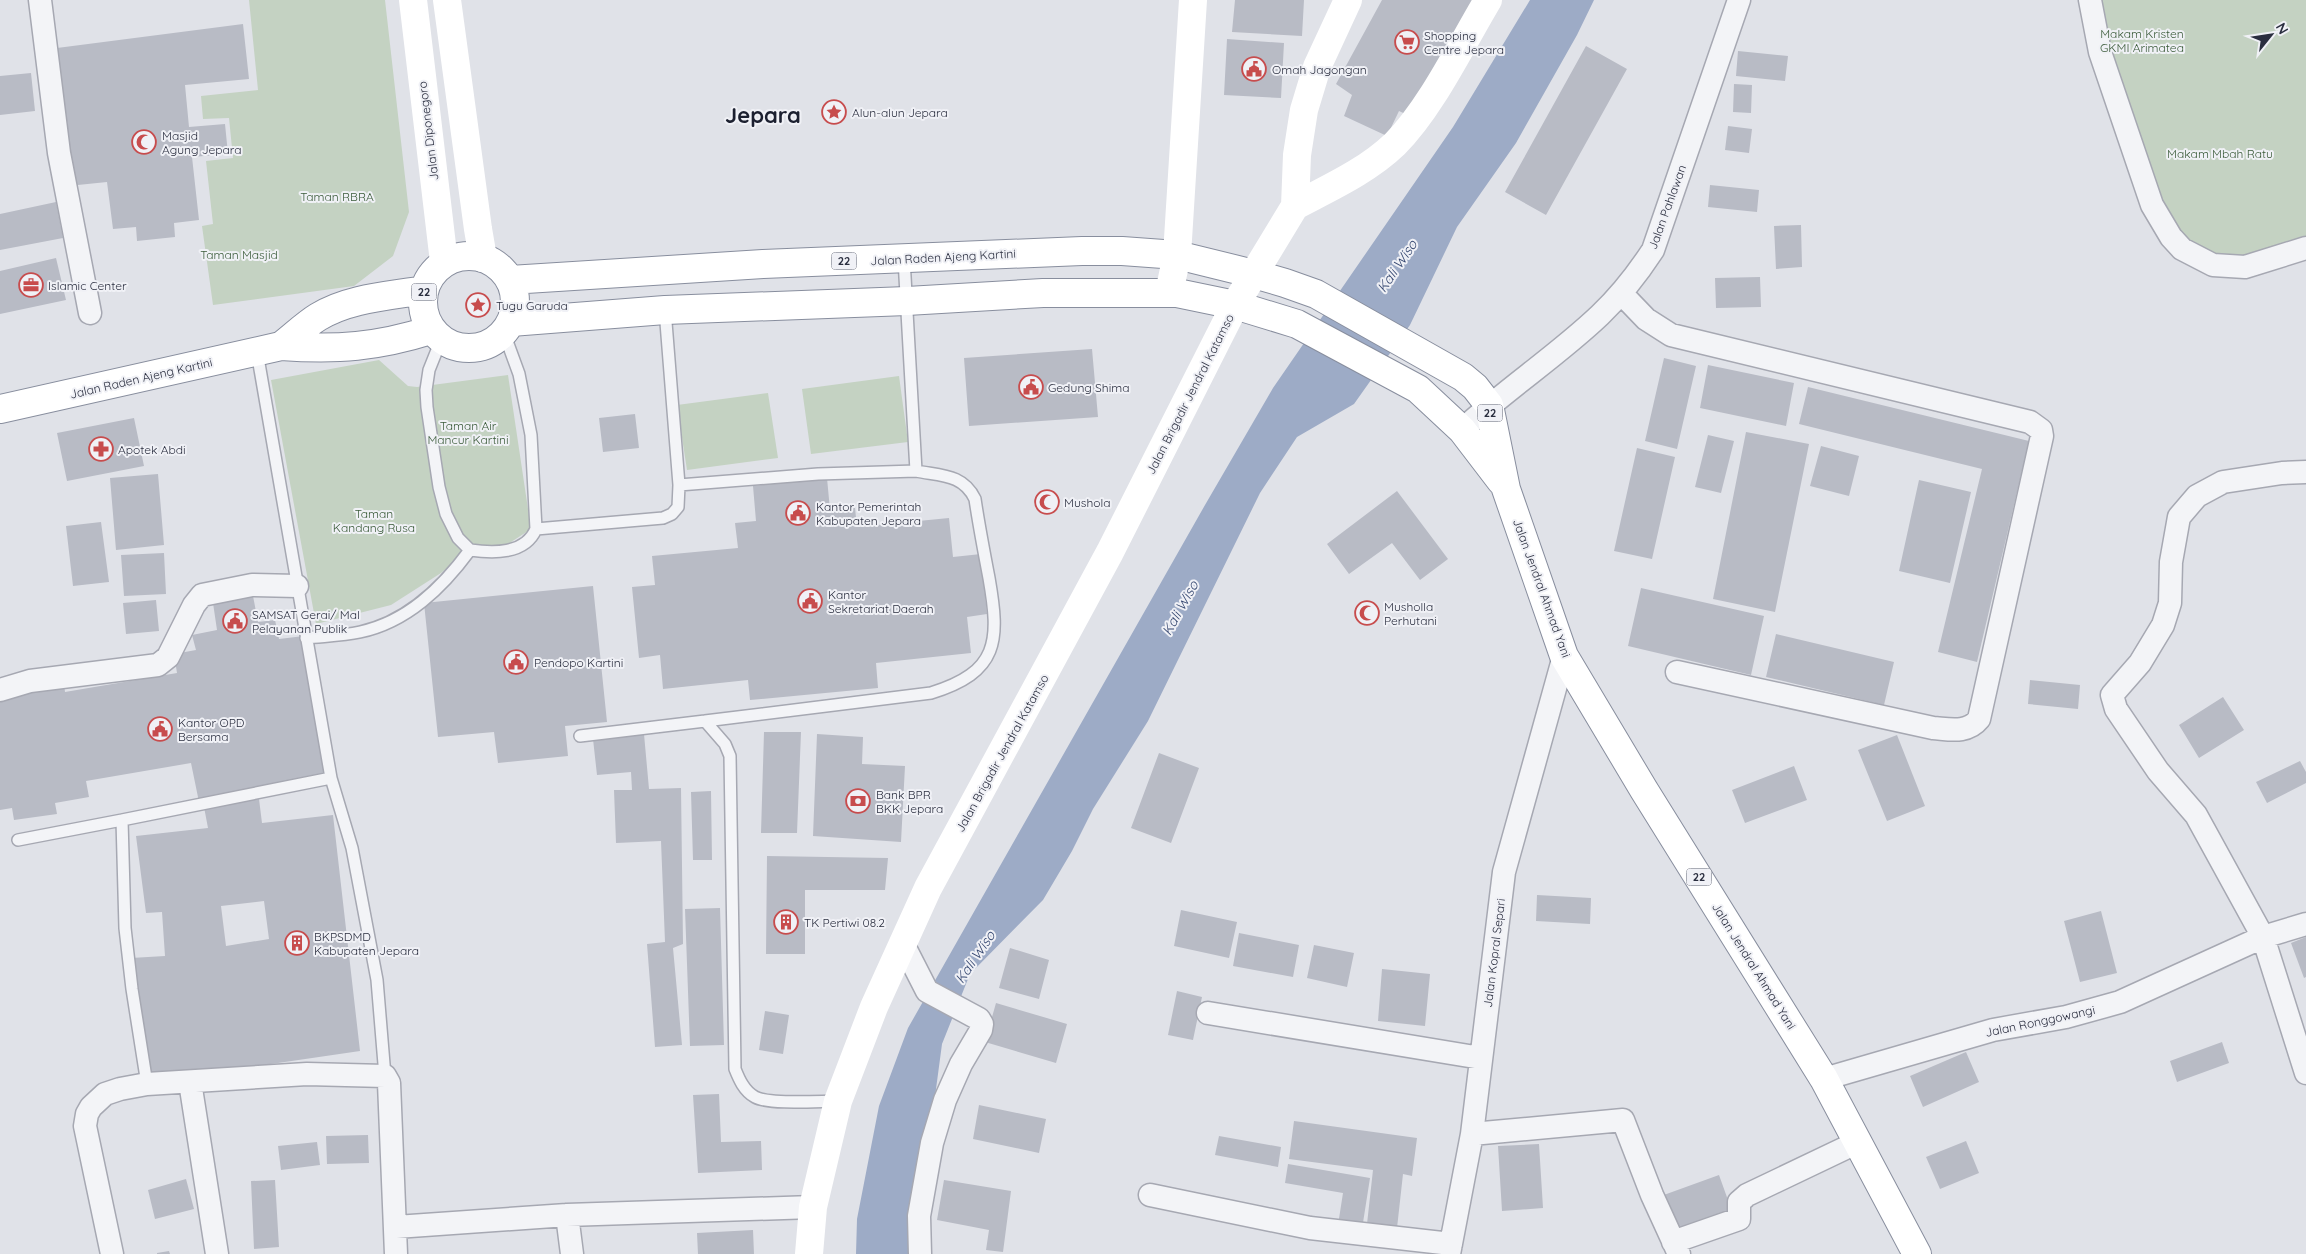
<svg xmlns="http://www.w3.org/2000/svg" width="2306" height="1254" font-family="Quicksand,sans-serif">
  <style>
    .green { fill: #c4d2c2 }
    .water { fill: #9dabc6 }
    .building { fill: #b8bbc5; fill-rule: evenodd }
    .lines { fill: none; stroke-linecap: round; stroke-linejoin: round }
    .lane-casing { stroke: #a6a8b2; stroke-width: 14 }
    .street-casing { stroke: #a6a8b2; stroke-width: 25 }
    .highway-casing { stroke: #888e9e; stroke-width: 30 }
    .lane { stroke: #f3f4f7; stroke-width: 11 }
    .street { stroke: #f3f4f7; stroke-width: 22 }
    .secondary { stroke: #fff; stroke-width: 28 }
    .highway { stroke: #fff; stroke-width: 28 }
    .labels { text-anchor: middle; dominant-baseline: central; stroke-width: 4; stroke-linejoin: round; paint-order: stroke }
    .shield { fill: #f0f1f6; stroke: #656876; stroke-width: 1 }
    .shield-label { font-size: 11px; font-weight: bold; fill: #2a2e3f }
    .park-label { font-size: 12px; fill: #395a38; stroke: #f0f1f6 }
    .poi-label { font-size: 12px; fill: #2a2e3f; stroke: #f0f1f6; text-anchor: start }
    .street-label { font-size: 12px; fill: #2a2e3f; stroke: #f0f1f6 }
    .water-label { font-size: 14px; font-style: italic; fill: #364871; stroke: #f0f1f6 }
    .town-label { font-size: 22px; font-weight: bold; fill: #1c2030; stroke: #f0f1f6 }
  </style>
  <rect width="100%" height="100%" fill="#e0e2e8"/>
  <!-- green -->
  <path class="green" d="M 249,0 L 385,0 L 409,212 L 393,256 L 354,286 L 213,305 L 202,226 L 213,224 L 206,161 L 233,158 L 229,118 L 203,119 L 201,96 L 258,90 Z
    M 2094,0 L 2306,0 L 2306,245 L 2214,262 L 2172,236 Z
    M 379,360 L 408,386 L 417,387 L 508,375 L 531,529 L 505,546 L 468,545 L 458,540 L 462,555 L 441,573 L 391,605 L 316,624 L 271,380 Z
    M 899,376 L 908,442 L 811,454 L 802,389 Z
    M 768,393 L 778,458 L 687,470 L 677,405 Z"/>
  <!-- water -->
  <path class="water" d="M 1530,0 L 1594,0 L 1577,35 L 1516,143 L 1457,227 L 1410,325 L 1354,404 L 1297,437 L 1260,493 L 1148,721 L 1093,809 L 1072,851 L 1043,900 L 970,974 L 942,1044 L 914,1254 L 856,1254 L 857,1219 L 879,1106 L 908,1028 L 1205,505 L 1273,388 L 1453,127 Z"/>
  <!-- building -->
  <path class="building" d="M 1235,0 L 1304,0 L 1302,36 L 1232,32 Z
    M 1382,0 L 1478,0 L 1414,118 L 1399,111 L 1387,136 L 1344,116 L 1352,95 L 1336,84 Z
    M 243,24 L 249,79 L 185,85 L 189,127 L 225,124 L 228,154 L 192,157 L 199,220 L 174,223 L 175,237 L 137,241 L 136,227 L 113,229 L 107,182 L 68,186 L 60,129 L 68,128 L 57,48 Z
    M 1227,39 L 1284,43 L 1281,98 L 1224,95 Z
    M 1586,46 L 1627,69 L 1546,215 L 1505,192 Z
    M 1738,51 L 1788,56 L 1785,81 L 1736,76 Z
    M 31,73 L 35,111 L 0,115 L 0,76 Z
    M 1734,84 L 1752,85 L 1751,113 L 1733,112 Z
    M 1728,126 L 1752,129 L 1749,153 L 1725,150 Z
    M 1710,185 L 1759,190 L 1757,212 L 1708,207 Z
    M 56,202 L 63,238 L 0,250 L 0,214 Z
    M 1801,225 L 1802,267 L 1776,269 L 1774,226 Z
    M 56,258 L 66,300 L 0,314 L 0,271 Z
    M 1760,277 L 1761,307 L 1716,308 L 1715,278 Z
    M 1092,349 L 1098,417 L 969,426 L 964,358 Z
    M 1664,358 L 1696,366 L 1677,449 L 1645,441 Z
    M 1708,365 L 1794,383 L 1786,426 L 1700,408 Z
    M 1808,387 L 2029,441 L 1977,662 L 1938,652 L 1982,469 L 1799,424 Z
    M 635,414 L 639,448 L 603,452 L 599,418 Z
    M 134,418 L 144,466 L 67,481 L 57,433 Z
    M 1746,432 L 1809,444 L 1775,612 L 1713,599 Z
    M 1708,435 L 1734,441 L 1721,493 L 1695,487 Z
    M 1821,446 L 1859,456 L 1849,496 L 1810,486 Z
    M 1637,448 L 1675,457 L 1652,559 L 1614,551 Z
    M 158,474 L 164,545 L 116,550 L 110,478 Z
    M 827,478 L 830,510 L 855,508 L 857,527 L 949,518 L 953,557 L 981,554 L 987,614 L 967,617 L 971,653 L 876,663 L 878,688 L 750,700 L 748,680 L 663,689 L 660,655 L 639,658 L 632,587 L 655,585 L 652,556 L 738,548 L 735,523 L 756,521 L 753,486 Z
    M 1919,480 L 1971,492 L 1950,583 L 1899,571 Z
    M 1397,491 L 1448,559 L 1420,580 L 1392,543 L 1349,574 L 1327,544 Z
    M 101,522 L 109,582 L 73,586 L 66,526 Z
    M 164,553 L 166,594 L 124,596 L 121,555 Z
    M 593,586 L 607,722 L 565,726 L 568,756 L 498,763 L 494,732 L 438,737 L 424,603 Z
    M 1641,588 L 1764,616 L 1751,675 L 1628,646 Z
    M 253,596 L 258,622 L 275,620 L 279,639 L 304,636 L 328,775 L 199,802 L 191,763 L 86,781 L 89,797 L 55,803 L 57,814 L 14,820 L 12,808 L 0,810 L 0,695 L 64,684 L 65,692 L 177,673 L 174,654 L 196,650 L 192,635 L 217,630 L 213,603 Z
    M 156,600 L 159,631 L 126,634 L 123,603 Z
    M 1776,634 L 1894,662 L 1884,705 L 1766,677 Z
    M 2030,680 L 2080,685 L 2078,709 L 2028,704 Z
    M 2223,697 L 2244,730 L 2199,758 L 2179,725 Z
    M 764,732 L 801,732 L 797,833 L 761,833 Z
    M 644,734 L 649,789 L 681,788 L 683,944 L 673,948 L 682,1045 L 655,1047 L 647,944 L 665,942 L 661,841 L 616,843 L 614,790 L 632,790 L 631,772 L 597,775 L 593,739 Z
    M 817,734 L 863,737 L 862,764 L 905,766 L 901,842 L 813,836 Z
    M 1897,735 L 1925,806 L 1887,821 L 1858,750 Z
    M 1159,753 L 1199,768 L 1171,843 L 1131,828 Z
    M 2300,761 L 2306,772 L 2306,783 L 2267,803 L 2256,782 Z
    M 1794,766 L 1807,800 L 1745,823 L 1732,790 Z
    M 711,791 L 712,860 L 693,860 L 691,792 Z
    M 259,799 L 262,823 L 333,815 L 360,1051 L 149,1082 L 131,958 L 165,956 L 162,912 L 146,913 L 136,836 L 208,828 L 204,807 ZM 264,901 L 269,939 L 226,946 L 221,906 Z
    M 767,856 L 888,858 L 885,890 L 805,890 L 805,954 L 766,954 Z
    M 1537,895 L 1591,898 L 1590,924 L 1536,921 Z
    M 720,908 L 724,1045 L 690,1046 L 685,909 Z
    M 1181,910 L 1237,922 L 1229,958 L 1174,946 Z
    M 2101,911 L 2117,973 L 2080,982 L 2064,921 Z
    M 1239,933 L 1299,945 L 1293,977 L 1233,966 Z
    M 2306,937 L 2306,977 L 2304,978 L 2291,943 Z
    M 1314,945 L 1354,953 L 1347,987 L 1307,978 Z
    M 1010,948 L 1049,960 L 1039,999 L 999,988 Z
    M 1382,969 L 1430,974 L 1425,1026 L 1378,1021 Z
    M 1177,991 L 1202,997 L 1193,1040 L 1168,1035 Z
    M 996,1003 L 1067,1024 L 1056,1063 L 985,1042 Z
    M 765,1011 L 789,1015 L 783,1054 L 759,1050 Z
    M 2222,1042 L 2229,1063 L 2177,1082 L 2170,1061 Z
    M 1966,1052 L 1979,1082 L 1923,1107 L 1910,1076 Z
    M 719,1094 L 721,1142 L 761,1141 L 762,1170 L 698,1173 L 693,1095 Z
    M 979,1105 L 1046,1119 L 1039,1153 L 973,1139 Z
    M 1294,1121 L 1417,1138 L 1412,1176 L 1403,1174 L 1397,1228 L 1367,1224 L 1373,1170 L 1289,1159 Z
    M 368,1135 L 369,1163 L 327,1164 L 326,1136 Z
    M 1219,1136 L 1281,1147 L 1278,1167 L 1215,1155 Z
    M 1966,1141 L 1979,1173 L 1940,1189 L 1926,1157 Z
    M 317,1142 L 320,1165 L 281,1170 L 278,1146 Z
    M 1539,1144 L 1543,1208 L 1502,1211 L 1498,1146 Z
    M 1288,1164 L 1370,1178 L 1362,1229 L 1338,1225 L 1343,1193 L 1285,1183 Z
    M 1719,1175 L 1733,1214 L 1676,1237 L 1661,1196 Z
    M 186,1179 L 194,1209 L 155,1219 L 148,1190 Z
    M 275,1180 L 279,1247 L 254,1249 L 251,1181 Z
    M 944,1180 L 1011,1191 L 1003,1252 L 986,1250 L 989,1230 L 937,1220 Z
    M 753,1230 L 754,1254 L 698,1254 L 697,1233 Z
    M 169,1251 L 170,1254 L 157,1254 L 157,1253 Z"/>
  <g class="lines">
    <!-- lane casing -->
    <g class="lane-casing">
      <path id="lane" d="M 441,340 L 429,370 L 426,390 L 427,407 L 439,487 L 446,514 L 458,538 L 470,550 C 492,553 525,555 536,529 L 531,435 L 519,374 L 504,333
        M 679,485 L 818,474 L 916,471
        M 536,529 L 663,518 L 672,514 L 678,507 L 679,485 L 665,310
        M 306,638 C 323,636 342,636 360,632 C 407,622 442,588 470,550
        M 705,721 L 931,693 C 999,672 1000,641 989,578 C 984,552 979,526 975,499 C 963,474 941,476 916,471 L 904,259
        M 580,736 L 705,721 L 725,744 L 730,756 L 735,1069 C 739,1079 744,1091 755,1097 C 769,1105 820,1101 838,1101
        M 331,778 L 352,848 L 377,980 L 385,1076
        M 122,820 L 331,778 L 257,352
        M 18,840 L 122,820 L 125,928 L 132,989 L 147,1084"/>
    </g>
    <!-- street casing -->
    <g class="street-casing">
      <path id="street" d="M 40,0 L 59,153 L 90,313
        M 2090,0 L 2100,52 L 2152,205 L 2171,237 L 2182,249 L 2213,265 L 2245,267 L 2306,248
        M 1621,293 L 1646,319 L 1671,335 L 2030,422 L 2041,430 L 2042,436 L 1979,719 C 1967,734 1949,729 1933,728 L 1677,672
        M 1462,430 C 1506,389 1557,356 1600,315 C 1621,295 1638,273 1653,250 L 1739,0
        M 2306,472 L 2282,473 L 2223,482 L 2197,496 L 2179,517 L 2171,562 L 2170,603 L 2163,625 L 2140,663 L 2112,695 L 2116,709 L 2158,771 L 2196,815 L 2263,937 L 2306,1073
        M 0,690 L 30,681 L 158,665 L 168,657 L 194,605 L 202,595 L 252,585 L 297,586
        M 903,944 L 927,991 L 979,1019 L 982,1024 L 981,1030 L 961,1064 L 945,1100 L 932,1143 L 919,1216 L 920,1254
        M 1208,1013 L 1481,1058
        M 1824,1079 L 1993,1030 L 2066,1017 L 2120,1002 L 2263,937 L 2306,924
        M 190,1082 L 217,1254
        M 1472,1134 L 1623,1120 L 1652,1195 L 1679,1254
        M 1150,1195 L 1310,1228 L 1451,1244
        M 567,1215 L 572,1254
        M 396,1227 L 567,1215 L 813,1207
        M 1673,1242 L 1739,1219 L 1739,1202 L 1747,1195 L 1858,1142
        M 112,1254 L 85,1126 L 87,1114 L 91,1107 L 105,1094 L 120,1089 L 147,1084 L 307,1074 L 385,1076 L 389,1083 L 396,1254
        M 1449,1254 L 1472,1134 L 1504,872 L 1564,656"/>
    </g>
    <!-- highway casing -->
    <g class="highway-casing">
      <path id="highway" d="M423 302a46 46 0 1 1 92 0a46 46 0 1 1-92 0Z
        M 510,280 L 763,264 L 1082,251 L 1122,251 L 1177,255 L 1254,274 L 1285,283 L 1316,294 L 1463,377 L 1475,387 L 1489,405 L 1506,489 L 1564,656 L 1644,790 L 1824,1079 L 1917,1254
        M 511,322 L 665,310 L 907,301 L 1043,293 L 1177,293 L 1235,305 L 1297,324 L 1418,389 L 1462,430 L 1501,481
        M 281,346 C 293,337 305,325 318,317 C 349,298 389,296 424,290
        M 0,409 L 281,346 C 337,350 377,347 431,330"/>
    </g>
    <!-- lane -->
    <use href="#lane" class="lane"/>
    <!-- street -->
    <use href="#street" class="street"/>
    <!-- secondary -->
    <path class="secondary" d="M 413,0 L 444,262
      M 447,0 L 478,229 L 483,258
      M 1295,206 C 1329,188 1367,171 1395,144 C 1431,108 1461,45 1488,0
      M 1169,293 L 1177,255 L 1193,0
      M 809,1254 L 813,1207 L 838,1101 L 874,1007 L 928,888 L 1110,552 L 1235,305 L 1295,206 L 1297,155 L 1304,110 L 1317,67 L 1348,0"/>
    <!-- highway -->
    <use href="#highway" class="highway"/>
  </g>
  <!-- icons -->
  <defs>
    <g id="supermarket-ring" transform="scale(1.25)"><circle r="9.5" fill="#f0f1f6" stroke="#c74c4d" stroke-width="1.5"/><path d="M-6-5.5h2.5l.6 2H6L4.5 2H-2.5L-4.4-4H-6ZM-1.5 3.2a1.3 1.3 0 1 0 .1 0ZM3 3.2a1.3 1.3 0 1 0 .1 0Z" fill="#c74c4d"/></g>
    <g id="civic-ring" transform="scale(1.25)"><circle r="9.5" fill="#f0f1f6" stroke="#c74c4d" stroke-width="1.5"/><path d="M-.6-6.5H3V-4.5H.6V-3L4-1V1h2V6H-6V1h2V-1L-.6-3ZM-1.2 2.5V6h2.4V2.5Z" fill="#c74c4d"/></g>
    <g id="sight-ring" transform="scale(1.25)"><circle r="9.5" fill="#f0f1f6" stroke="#c74c4d" stroke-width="1.5"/><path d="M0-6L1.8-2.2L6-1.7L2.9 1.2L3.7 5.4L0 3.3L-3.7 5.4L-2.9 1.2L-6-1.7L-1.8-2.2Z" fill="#c74c4d"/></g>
    <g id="mosque-ring" transform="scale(1.25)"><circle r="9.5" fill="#f0f1f6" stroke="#c74c4d" stroke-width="1.5"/><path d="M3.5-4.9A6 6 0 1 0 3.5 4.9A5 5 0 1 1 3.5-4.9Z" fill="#c74c4d"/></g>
    <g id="office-ring" transform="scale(1.25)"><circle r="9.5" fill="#f0f1f6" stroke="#c74c4d" stroke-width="1.5"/><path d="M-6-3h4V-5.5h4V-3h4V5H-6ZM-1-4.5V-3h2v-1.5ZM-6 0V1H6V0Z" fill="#c74c4d"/></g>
    <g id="pharmacy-ring" transform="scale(1.25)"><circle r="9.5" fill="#f0f1f6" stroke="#c74c4d" stroke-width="1.5"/><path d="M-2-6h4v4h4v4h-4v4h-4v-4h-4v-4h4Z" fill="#c74c4d"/></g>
    <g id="bank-ring" transform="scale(1.25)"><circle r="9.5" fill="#f0f1f6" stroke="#c74c4d" stroke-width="1.5"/><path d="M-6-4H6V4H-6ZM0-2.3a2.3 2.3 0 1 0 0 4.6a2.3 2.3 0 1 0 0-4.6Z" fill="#c74c4d"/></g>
    <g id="building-ring" transform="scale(1.25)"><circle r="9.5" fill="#f0f1f6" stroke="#c74c4d" stroke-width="1.5"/><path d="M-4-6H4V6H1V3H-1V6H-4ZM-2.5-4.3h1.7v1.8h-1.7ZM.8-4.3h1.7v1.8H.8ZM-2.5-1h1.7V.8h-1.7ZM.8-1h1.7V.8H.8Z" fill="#c74c4d"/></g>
  </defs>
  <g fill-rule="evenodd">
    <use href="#supermarket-ring" x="1407" y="42"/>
    <use href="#civic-ring" x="1254" y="69"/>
    <use href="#sight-ring" x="834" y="112"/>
    <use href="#mosque-ring" x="144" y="142"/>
    <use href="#office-ring" x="31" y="285"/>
    <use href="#sight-ring" x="478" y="305"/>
    <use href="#civic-ring" x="1031" y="387"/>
    <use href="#pharmacy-ring" x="101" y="449"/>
    <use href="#mosque-ring" x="1047" y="502"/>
    <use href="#civic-ring" x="798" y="513"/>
    <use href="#civic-ring" x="810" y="601"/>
    <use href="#mosque-ring" x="1367" y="613"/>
    <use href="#civic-ring" x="235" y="621"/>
    <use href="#civic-ring" x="516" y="662"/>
    <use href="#civic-ring" x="160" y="729"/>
    <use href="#bank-ring" x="858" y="801"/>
    <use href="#building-ring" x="786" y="922"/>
    <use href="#building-ring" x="297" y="943"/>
  </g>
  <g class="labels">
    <!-- shield labels -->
    <g class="shield">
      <rect x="831.5" y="252.5" width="25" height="17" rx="4"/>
      <rect x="411.5" y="283.5" width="25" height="17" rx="4"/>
      <rect x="1477.5" y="404.5" width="25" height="17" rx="4"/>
      <rect x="1686.5" y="868.5" width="25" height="17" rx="4"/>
    </g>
    <g class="shield-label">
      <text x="844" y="261">22</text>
      <text x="424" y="292">22</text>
      <text x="1490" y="413">22</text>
      <text x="1699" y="877">22</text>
    </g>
    <!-- park labels -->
    <g class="park-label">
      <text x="2142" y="33">Makam Kristen<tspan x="2142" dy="14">GKMI Arimatea</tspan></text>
      <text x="2220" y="153">Makam Mbah Ratu</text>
      <text x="337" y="196">Taman RBRA</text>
      <text x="239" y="254">Taman Masjid</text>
      <text x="468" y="425">Taman Air<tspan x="468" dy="14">Mancur Kartini</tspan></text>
      <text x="374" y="513">Taman<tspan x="374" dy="14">Kandang Rusa</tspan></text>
    </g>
    <!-- poi labels -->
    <g class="poi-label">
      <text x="1424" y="35">Shopping<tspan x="1424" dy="14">Centre Jepara</tspan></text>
      <text x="1272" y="69">Omah Jagongan</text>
      <text x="852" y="112">Alun-alun Jepara</text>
      <text x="162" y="135">Masjid<tspan x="162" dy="14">Agung Jepara</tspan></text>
      <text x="48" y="285">Islamic Center</text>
      <text x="496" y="305">Tugu Garuda</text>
      <text x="1048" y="387">Gedung Shima</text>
      <text x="118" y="449">Apotek Abdi</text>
      <text x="1064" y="502">Mushola</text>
      <text x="816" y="506">Kantor Pemerintah<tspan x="816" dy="14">Kabupaten Jepara</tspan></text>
      <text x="828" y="594">Kantor<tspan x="828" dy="14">Sekretariat Daerah</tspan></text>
      <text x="1384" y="606">Musholla<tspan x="1384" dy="14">Perhutani</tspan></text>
      <text x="252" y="614">SAMSAT Gerai/ Mal<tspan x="252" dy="14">Pelayanan Publik</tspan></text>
      <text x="534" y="662">Pendopo Kartini</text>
      <text x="178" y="722">Kantor OPD<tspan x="178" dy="14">Bersama</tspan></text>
      <text x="876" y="794">Bank BPR<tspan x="876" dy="14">BKK Jepara</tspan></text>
      <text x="804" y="922">TK Pertiwi 08.2</text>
      <text x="314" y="936">BKPSDMD<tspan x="314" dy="14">Kabupaten Jepara</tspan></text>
    </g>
    <!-- street labels -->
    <g class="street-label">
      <text transform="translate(428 131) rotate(-97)">Jalan Diponegoro</text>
      <text transform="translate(1667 207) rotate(-70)">Jalan Pahlawan</text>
      <text transform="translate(943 257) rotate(-3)">Jalan Raden Ajeng Kartini</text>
      <text transform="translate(141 378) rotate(-13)">Jalan Raden Ajeng Kartini</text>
      <text transform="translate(1190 394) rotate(-63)">Jalan Brigadir Jendral Katamso</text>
      <text transform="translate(1542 588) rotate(70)">Jalan Jendral Ahmad Yani</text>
      <text transform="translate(1002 753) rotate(-61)">Jalan Brigadir Jendral Katamso</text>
      <text transform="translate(1494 953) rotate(-83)">Jalan Kopral Separi</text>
      <text transform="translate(1754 966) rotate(58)">Jalan Jendral Ahmad Yani</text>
      <text transform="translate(2040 1021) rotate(-12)">Jalan Ronggowangi</text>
    </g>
    <!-- water labels -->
    <g class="water-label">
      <text transform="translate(1397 266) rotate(-56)">Kali Wiso</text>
      <text transform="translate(1180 608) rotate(-61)">Kali Wiso</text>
      <text transform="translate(975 957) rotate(-56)">Kali Wiso</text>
    </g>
    <!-- town labels -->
    <g class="town-label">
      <text x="763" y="115">Jepara</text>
    </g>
  </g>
  <!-- north arrow -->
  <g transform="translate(2271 35) rotate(60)" stroke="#f0f1f6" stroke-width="4" paint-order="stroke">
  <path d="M0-4L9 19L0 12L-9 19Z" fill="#2a2e3f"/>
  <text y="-8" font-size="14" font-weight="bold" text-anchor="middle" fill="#2a2e3f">N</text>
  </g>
</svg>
